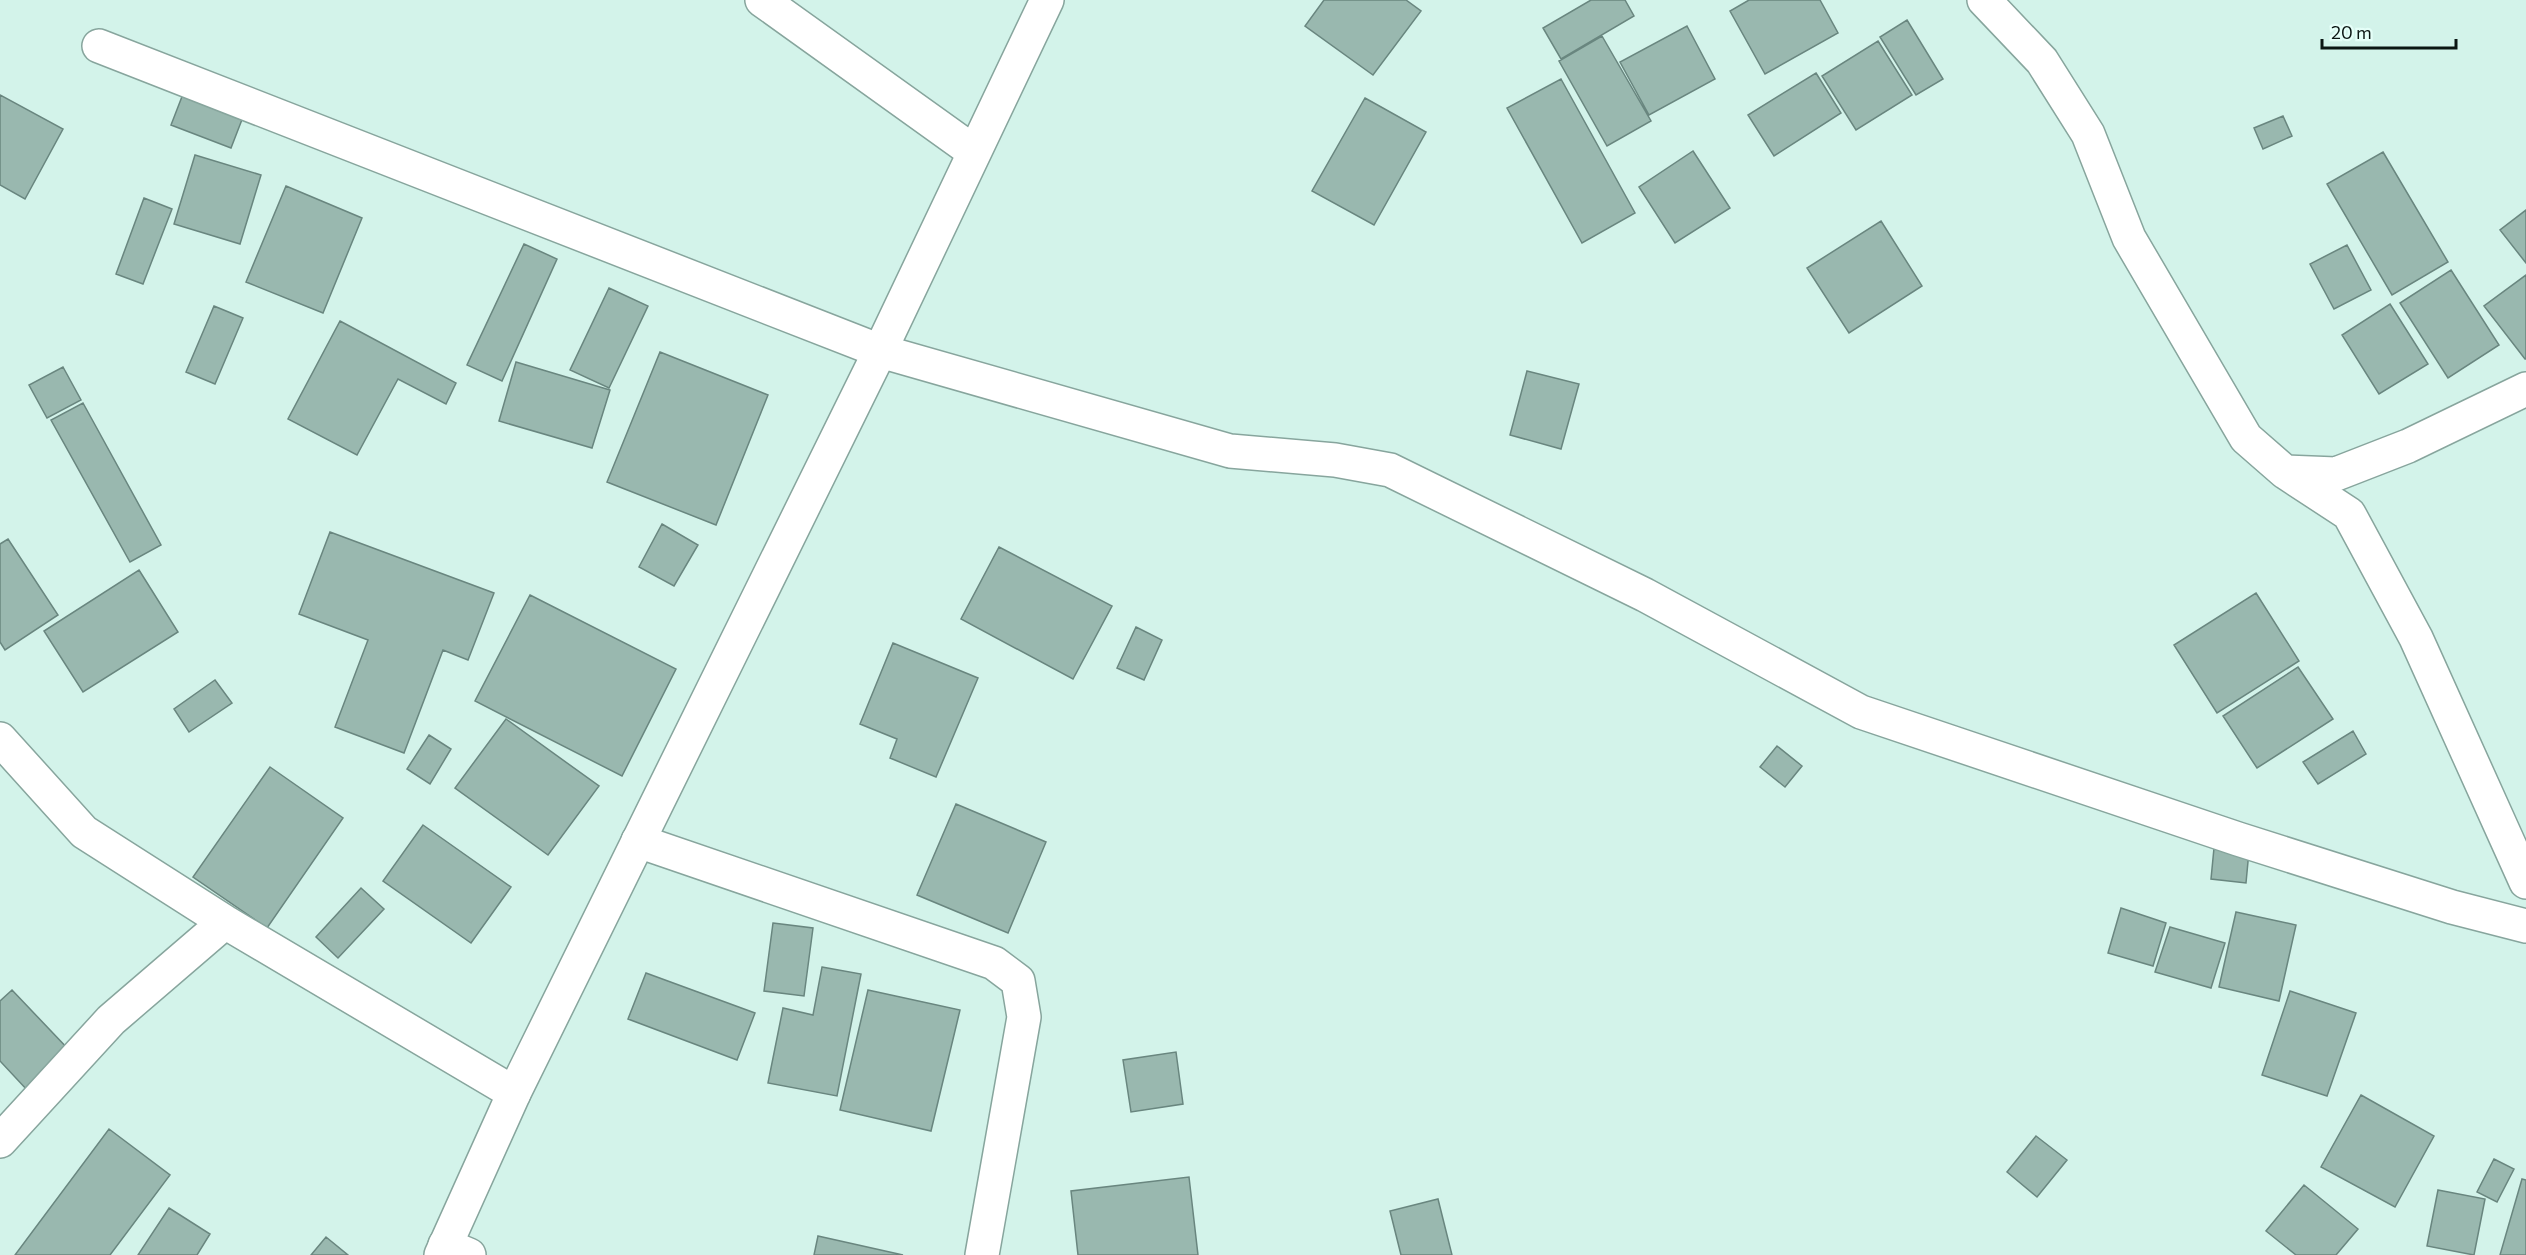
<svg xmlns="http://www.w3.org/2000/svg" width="2526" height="1255" font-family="Commissioner,sans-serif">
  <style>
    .building { fill: #99b8af; stroke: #69867f; stroke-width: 1.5 }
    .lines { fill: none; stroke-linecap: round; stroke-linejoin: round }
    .street-casing { stroke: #87a59d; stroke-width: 36 }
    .secondary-casing { stroke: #87a59d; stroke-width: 36 }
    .street { stroke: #fff; stroke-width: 33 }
    .secondary { stroke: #fff; stroke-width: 33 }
  </style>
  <rect width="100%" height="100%" fill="#d3f3ea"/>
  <!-- building -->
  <path class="building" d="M 1324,0 L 1406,0 L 1421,11 L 1373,75 L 1305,26 Z
    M 1591,0 L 1625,0 L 1634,16 L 1561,59 L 1543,28 Z
    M 1749,0 L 1820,0 L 1838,33 L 1765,74 L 1730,11 Z
    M 1907,20 L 1943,79 L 1916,95 L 1880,37 Z
    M 1687,26 L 1715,79 L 1649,115 L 1620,62 Z
    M 1602,36 L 1651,121 L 1607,146 L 1559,61 Z
    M 1878,41 L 1912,95 L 1856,130 L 1822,76 Z
    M 1816,73 L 1841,113 L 1774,156 L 1748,115 Z
    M 1561,79 L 1635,213 L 1582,243 L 1507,108 Z
    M 183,94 L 243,117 L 231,148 L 171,125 Z
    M 0,95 L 63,129 L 25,199 L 0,185 Z
    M 1365,98 L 1426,132 L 1374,225 L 1312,191 Z
    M 2283,116 L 2292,136 L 2263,149 L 2254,128 Z
    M 1693,151 L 1730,208 L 1675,243 L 1639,187 Z
    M 2383,152 L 2448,262 L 2392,295 L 2327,184 Z
    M 195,155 L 261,175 L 240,244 L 174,224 Z
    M 286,186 L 362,218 L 323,313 L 246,282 Z
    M 144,198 L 172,209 L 143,284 L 116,274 Z
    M 2526,210 L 2526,263 L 2500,230 Z
    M 1881,221 L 1922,286 L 1849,333 L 1807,268 Z
    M 524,244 L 557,259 L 502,381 L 467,365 Z
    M 2347,245 L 2371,290 L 2334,309 L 2310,264 Z
    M 2451,270 L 2499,345 L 2448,378 L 2400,303 Z
    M 2526,275 L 2526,359 L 2525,359 L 2484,306 Z
    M 609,288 L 648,306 L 609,388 L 570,370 Z
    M 2390,304 L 2428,364 L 2379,394 L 2342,335 Z
    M 214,306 L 243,318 L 215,384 L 186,372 Z
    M 340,321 L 456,383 L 446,404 L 398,379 L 357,455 L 288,419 Z
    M 660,352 L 768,395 L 716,525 L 607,482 Z
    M 516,362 L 610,390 L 592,448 L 499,421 Z
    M 63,367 L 81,400 L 47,418 L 29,385 Z
    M 1527,371 L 1579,384 L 1561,449 L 1510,435 Z
    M 83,403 L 161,545 L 130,562 L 51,420 Z
    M 662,524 L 698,545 L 674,586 L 639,567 Z
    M 330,532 L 494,593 L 468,660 L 443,650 L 404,753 L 335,727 L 368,640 L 299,614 Z
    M 8,539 L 58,615 L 5,650 L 0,642 L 0,544 Z
    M 999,547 L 1112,606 L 1073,679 L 961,619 Z
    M 139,570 L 178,632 L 83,692 L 44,631 Z
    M 2256,593 L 2299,661 L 2217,713 L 2174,645 Z
    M 530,595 L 676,669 L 622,776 L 475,701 Z
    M 1136,627 L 1162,640 L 1144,680 L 1117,668 Z
    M 893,643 L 978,678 L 936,777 L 890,758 L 897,739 L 860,724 Z
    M 2298,667 L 2333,719 L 2257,768 L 2223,716 Z
    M 215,680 L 232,703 L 189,732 L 174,709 Z
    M 506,719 L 599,786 L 548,855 L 455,788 Z
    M 2353,731 L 2366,754 L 2318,784 L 2303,762 Z
    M 429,735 L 451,749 L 430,784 L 407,769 Z
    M 1777,746 L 1802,766 L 1785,787 L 1760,767 Z
    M 270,767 L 343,818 L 267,928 L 193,877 Z
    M 956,804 L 1046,842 L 1008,933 L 917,895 Z
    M 423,825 L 511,887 L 471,943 L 383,881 Z
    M 2214,848 L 2249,851 L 2246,883 L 2211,879 Z
    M 361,888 L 384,909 L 338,958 L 316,937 Z
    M 2121,908 L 2166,923 L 2153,966 L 2108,953 Z
    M 2236,912 L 2296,925 L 2279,1001 L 2219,987 Z
    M 773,923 L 813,928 L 804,996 L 764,991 Z
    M 2170,927 L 2225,943 L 2211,988 L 2155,972 Z
    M 822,967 L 861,974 L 837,1096 L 768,1083 L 783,1008 L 813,1015 Z
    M 646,973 L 755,1013 L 737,1060 L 628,1019 Z
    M 12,990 L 70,1051 L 28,1091 L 0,1061 L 0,1001 Z
    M 868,990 L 960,1010 L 931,1131 L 840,1110 Z
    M 2290,991 L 2356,1013 L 2327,1096 L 2262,1075 Z
    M 1176,1052 L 1183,1104 L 1131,1112 L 1123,1060 Z
    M 2361,1095 L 2434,1136 L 2395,1207 L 2321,1167 Z
    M 109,1129 L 170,1175 L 110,1255 L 15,1255 Z
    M 2036,1136 L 2067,1160 L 2037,1197 L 2007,1172 Z
    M 2494,1159 L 2514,1169 L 2497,1202 L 2477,1192 Z
    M 1189,1177 L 1198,1255 L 1078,1255 L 1071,1191 Z
    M 2522,1179 L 2526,1180 L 2526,1255 L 2500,1255 Z
    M 2304,1185 L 2358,1229 L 2336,1255 L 2296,1255 L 2266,1231 Z
    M 2438,1190 L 2485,1199 L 2474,1255 L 2427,1246 Z
    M 1438,1199 L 1452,1255 L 1401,1255 L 1390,1211 Z
    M 169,1208 L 210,1234 L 197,1255 L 138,1255 Z
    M 818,1236 L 903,1255 L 814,1255 Z
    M 326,1237 L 348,1255 L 311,1255 Z"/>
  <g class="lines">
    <!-- street casing -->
    <g class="street-casing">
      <path id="street" d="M 762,0 L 974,152
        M 1984,0 L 2042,61 L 2088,134 L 2129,238 L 2246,438 L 2285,472 L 2336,474 L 2408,446 L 2526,389
        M 99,46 L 880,351 L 1230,451 L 1335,460 L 1390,470 L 1645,595 L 1861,712 L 2238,839 L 2452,907 L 2526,926
        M 2285,472 L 2349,514 L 2416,638 L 2526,882
        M 0,739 L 84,832 L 225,922 L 514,1093
        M 638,841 L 994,963 L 1018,981 L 1024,1017 L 982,1255
        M 0,1141 L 111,1020 L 225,922
        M 445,1245 L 469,1255"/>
    </g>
    <!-- secondary casing -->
    <g class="secondary-casing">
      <path id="secondary" d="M 441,1255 L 514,1093 L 880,351 L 1047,0"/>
    </g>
    <!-- street -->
    <use href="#street" class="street"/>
    <!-- secondary -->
    <use href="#secondary" class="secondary"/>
  </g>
  <!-- scale -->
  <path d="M2322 39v9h134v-9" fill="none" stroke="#0b1613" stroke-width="3"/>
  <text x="2331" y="39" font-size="18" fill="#0b1613" stroke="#e5fff8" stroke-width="4.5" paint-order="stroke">20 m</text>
</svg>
